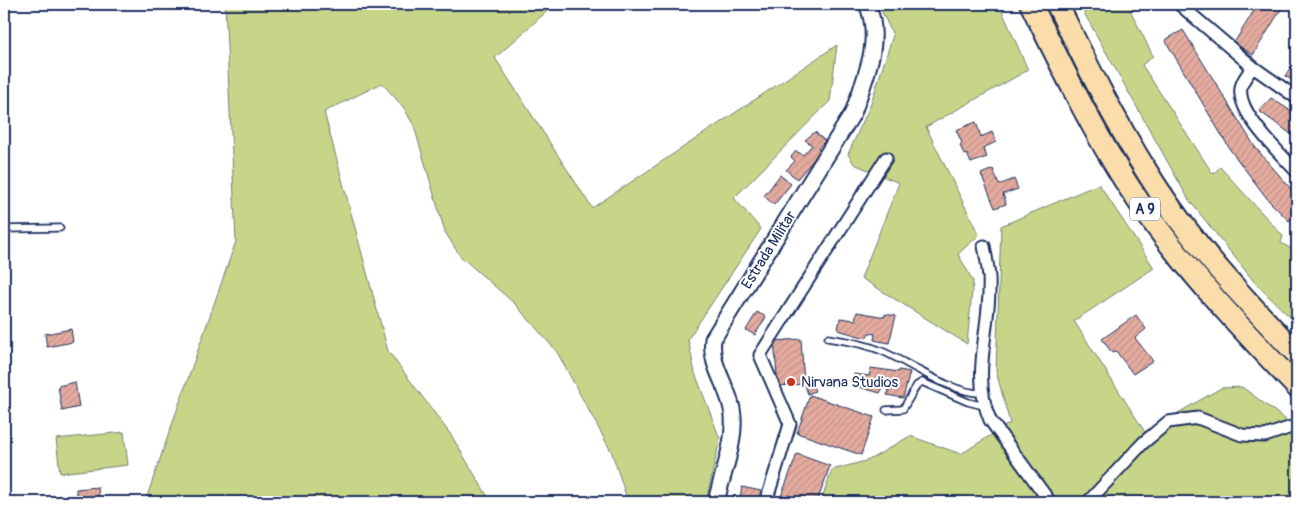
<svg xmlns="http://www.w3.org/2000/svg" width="1301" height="506" font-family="Pangolin,sans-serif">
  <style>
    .green { fill: #c7d589; stroke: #718274 }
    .building { fill: url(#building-hatch); stroke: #1b2f5e }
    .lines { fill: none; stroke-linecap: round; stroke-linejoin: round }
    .service-casing { stroke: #1b2f5e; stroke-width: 9 }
    .minor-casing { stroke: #1b2f5e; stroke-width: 15 }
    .tertiary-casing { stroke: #1b2f5e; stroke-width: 19 }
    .motorway-casing { stroke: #1b2f5e; stroke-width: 25 }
    .service { stroke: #fff; stroke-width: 5.5 }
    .minor { stroke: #fff; stroke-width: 11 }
    .tertiary { stroke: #fff; stroke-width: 15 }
    .motorway { stroke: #fbddab; stroke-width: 21 }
    .poi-dot { fill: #c8321e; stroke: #fff; stroke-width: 2 }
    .labels { text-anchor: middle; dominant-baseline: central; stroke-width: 4; stroke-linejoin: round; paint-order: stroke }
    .shield { fill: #fff; stroke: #5f6d8e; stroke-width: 1 }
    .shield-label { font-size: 14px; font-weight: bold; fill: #1b2f5e }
    .street-label { font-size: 15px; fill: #1b2f5e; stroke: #fff }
    .poi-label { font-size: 15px; fill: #1b2f5e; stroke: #fff; text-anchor: start }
  </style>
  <defs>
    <pattern id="building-hatch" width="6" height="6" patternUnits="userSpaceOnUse" patternTransform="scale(1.25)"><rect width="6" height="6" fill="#e4ab9f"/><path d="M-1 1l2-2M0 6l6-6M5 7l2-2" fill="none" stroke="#c3938b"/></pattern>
  </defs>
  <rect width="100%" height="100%" fill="#fff"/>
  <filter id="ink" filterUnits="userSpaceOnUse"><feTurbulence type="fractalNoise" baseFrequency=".02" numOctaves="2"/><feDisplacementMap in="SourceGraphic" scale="10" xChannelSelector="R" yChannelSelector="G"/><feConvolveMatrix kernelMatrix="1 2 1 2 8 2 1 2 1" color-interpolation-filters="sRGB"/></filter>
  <g filter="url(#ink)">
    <!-- green -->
    <path class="green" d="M 225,4 L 555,4 L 495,58 L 592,208 L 837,45 L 830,101 L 734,198 L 761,229 L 688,339 L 695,373 L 720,439 L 706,502 L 628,502 L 612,453 L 557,352 L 515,304 L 460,256 L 445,232 L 414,126 L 404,108 L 382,83 L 324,112 L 388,351 L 451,435 L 491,502 L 145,502 L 236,241 Z
      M 878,4 L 999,4 L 1028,70 L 926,127 L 979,235 L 958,254 L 973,281 L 967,344 L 861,278 L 899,183 L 854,164 L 848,154 L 870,106 L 893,35 Z
      M 1079,4 L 1146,4 L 1130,10 L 1153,56 L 1142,65 L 1213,174 L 1220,167 L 1283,236 L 1281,243 L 1297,252 L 1297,324 L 1256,284 L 1189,200 Z
      M 1099,184 L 1154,268 L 1074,321 L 1145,432 L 1221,388 L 1242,387 L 1297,428 L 1297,502 L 821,502 L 832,470 L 869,460 L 910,436 L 961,454 L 1010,423 L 996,371 L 1001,226 Z
      M 124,432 L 128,465 L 60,473 L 56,439 Z"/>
    <!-- building -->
    <path class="building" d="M 1258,4 L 1279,4 L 1283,6 L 1253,55 L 1234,43 Z
      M 1183,30 L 1255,147 L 1297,196 L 1297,213 L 1289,221 L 1269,201 L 1231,151 L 1165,40 Z
      M 1297,57 L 1297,83 L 1285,76 Z
      M 1271,98 L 1297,115 L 1297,127 L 1291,134 L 1259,111 Z
      M 976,122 L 981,137 L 992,132 L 996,142 L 983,148 L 987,157 L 971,163 L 967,154 L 964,155 L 960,145 L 962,143 L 956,130 Z
      M 815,132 L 825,141 L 818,148 L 821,151 L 797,179 L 786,170 L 795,161 L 791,157 L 796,151 L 803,155 L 812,145 L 805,140 Z
      M 993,169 L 999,185 L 1014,179 L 1018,189 L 1003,194 L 1006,204 L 995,208 L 981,174 Z
      M 780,175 L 791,184 L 774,205 L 764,196 Z
      M 757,312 L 766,317 L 755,335 L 746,330 Z
      M 857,312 L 885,317 L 885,314 L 896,316 L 889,343 L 874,340 L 875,334 L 869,333 L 866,338 L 838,330 L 840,318 L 855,320 Z
      M 1136,315 L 1146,329 L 1135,338 L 1153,361 L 1133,374 L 1116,351 L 1112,353 L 1102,339 Z
      M 71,329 L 73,342 L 47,347 L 45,334 Z
      M 801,339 L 804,384 L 778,386 L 774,341 Z
      M 871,368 L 899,372 L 899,370 L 910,372 L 903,398 L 887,395 L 889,390 L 883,388 L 880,393 L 852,385 L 854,374 L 869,376 Z
      M 810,380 L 815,391 L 808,394 L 804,384 Z
      M 75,382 L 79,407 L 62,411 L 58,386 Z
      M 810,395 L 874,417 L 861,455 L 797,433 Z
      M 797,454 L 830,466 L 817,502 L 779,502 Z
      M 98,487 L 99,497 L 84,499 L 83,496 L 76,496 L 76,489 Z
      M 742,487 L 761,491 L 758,502 L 739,502 Z"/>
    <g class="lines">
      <!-- service casing -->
      <g class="service-casing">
        <path id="service" d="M 4,229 L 60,228
          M 828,338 C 847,341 866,344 884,352 C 911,364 953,394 982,393
          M 886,410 L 903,409 L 917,385 L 922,382 L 968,402 L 984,406"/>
      </g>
      <!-- minor casing -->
      <g class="minor-casing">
        <path id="minor" d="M 1179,4 L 1253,67 L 1297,98
          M 1253,67 C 1249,72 1244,78 1242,84 C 1232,109 1281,154 1297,172
          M 984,246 C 986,256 988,267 989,277 C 992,325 970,373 990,420 L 1050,502
          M 766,502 L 790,424 L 760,355 L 886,158
          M 1088,502 L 1143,443 L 1168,422 L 1198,418 L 1242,435 L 1265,436 L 1297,425"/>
      </g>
      <!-- tertiary casing -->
      <g class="tertiary-casing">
        <path id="tertiary" d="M 716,502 C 722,475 735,444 733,416 C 731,388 709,368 713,339 L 853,113 C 865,78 883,40 867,4"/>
      </g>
      <!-- motorway casing -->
      <g class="motorway-casing">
        <path id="motorway" d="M 1031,4 C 1061,65 1090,126 1127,184 C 1175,259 1236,323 1297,387
          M 1057,4 C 1085,61 1113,118 1147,172 C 1188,239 1242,297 1297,354"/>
      </g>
      <!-- service -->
      <use href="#service" class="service"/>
      <!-- minor -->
      <use href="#minor" class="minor"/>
      <!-- tertiary -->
      <use href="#tertiary" class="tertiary"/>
      <!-- motorway -->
      <use href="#motorway" class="motorway"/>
    </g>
  </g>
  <!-- markers -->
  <circle class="poi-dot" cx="791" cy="382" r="5"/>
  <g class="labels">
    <!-- shield labels -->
    <rect class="shield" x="1130" y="197.5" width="30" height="23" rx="4"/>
    <g class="shield-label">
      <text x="1145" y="209">A 9</text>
    </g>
    <!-- street labels -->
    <g class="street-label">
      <text transform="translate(769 250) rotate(-58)">Estrada Militar</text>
    </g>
    <!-- poi labels -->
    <g class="poi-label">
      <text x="801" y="382">Nirvana Studios</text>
    </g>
  </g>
  <!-- margin -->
  <rect width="1301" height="506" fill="none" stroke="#fff" stroke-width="20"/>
  <rect x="10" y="10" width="1281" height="486" fill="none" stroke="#1b2f5e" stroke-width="2" filter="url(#ink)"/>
</svg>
